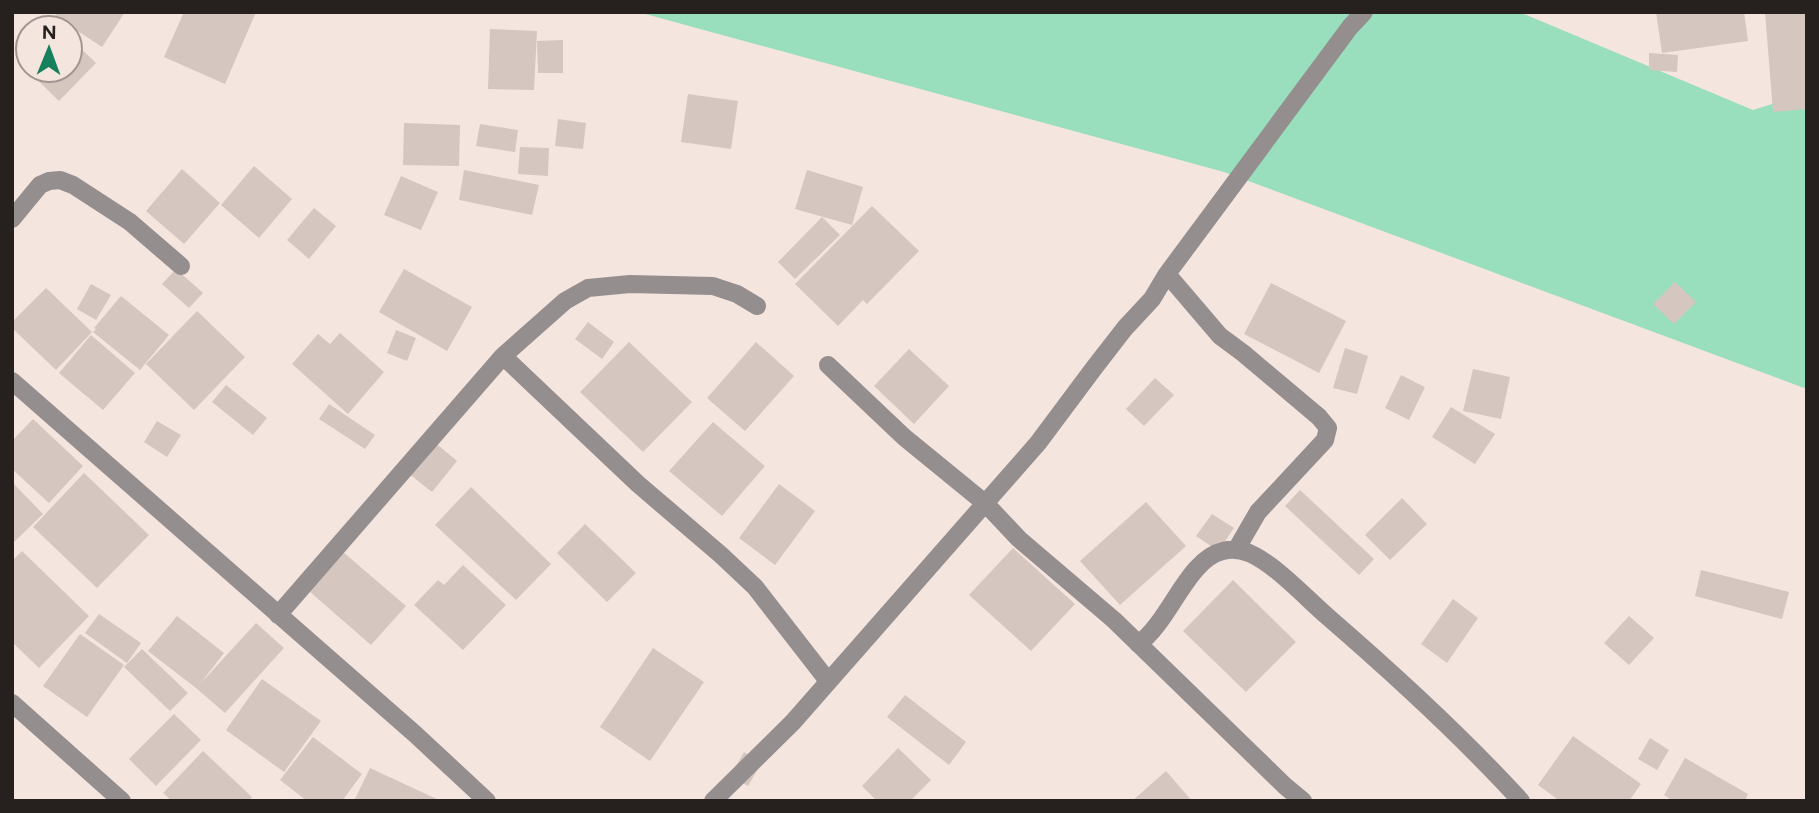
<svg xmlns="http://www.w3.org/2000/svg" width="1819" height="813" font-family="Figtree,sans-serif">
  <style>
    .green { fill: #99debd }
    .building { fill: #d5c6c0 }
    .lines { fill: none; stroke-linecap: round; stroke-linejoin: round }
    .street { stroke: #958e8e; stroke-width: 18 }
  </style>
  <rect width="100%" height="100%" fill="#f5e5df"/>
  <!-- green -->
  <path class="green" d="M 638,12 L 1519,12 L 1753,110 L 1807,93 L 1807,389 L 1224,172 Z"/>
  <!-- building -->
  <path class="building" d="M 57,12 L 125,12 L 102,47 L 55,16 Z
    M 184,12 L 256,12 L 225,84 L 164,57 Z
    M 1656,12 L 1744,12 L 1748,41 L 1662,53 Z
    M 1765,12 L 1807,12 L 1807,109 L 1773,112 Z
    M 490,29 L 537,31 L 534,90 L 488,89 Z
    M 70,38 L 96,63 L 59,101 L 27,70 L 70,70 Z
    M 563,40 L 563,73 L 538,73 L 537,41 Z
    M 1649,53 L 1678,55 L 1677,72 L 1649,70 Z
    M 688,94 L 738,101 L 731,149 L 681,142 Z
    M 558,119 L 586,123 L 583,149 L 555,146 Z
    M 404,123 L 460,125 L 459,166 L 403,165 Z
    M 480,124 L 518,130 L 515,152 L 476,146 Z
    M 520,147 L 549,148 L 548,176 L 518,174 Z
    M 254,166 L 292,199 L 259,238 L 221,205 Z
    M 182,169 L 220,203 L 184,244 L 146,211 Z
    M 464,170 L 539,185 L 532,215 L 459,200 Z
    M 807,170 L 863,187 L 852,225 L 795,209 Z
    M 401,176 L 438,192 L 421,230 L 384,215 Z
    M 872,206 L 919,251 L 867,304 L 863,300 L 838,326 L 795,284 Z
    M 314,208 L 336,226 L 309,259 L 287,240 Z
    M 822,217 L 840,235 L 795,279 L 778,262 Z
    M 176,269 L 203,293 L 189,308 L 162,284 Z
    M 404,269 L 472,307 L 447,351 L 379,312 Z
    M 1675,282 L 1696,302 L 1674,324 L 1653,304 Z
    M 1271,283 L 1346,321 L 1319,373 L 1244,334 Z
    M 91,284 L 111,295 L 96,320 L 77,309 Z
    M 46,288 L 92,332 L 56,370 L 12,328 L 12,322 Z
    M 121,296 L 169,335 L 140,370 L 93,332 L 96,329 L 94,328 Z
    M 197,311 L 245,357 L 194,410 L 146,364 Z
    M 588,322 L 614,342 L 602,359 L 575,339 Z
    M 396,330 L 416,338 L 407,361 L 387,353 Z
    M 340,333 L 384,372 L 348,414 L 292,364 L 318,334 L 330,344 Z
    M 91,335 L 135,373 L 103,410 L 59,373 Z
    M 629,342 L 692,402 L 643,452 L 580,392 Z
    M 756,342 L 794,376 L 745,431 L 707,398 Z
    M 1345,348 L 1368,356 L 1357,394 L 1333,388 Z
    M 909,349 L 949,386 L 914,424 L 874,386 Z
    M 1473,369 L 1510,377 L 1501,419 L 1463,411 Z
    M 1401,375 L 1425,387 L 1409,420 L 1385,408 Z
    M 1155,378 L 1174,395 L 1144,426 L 1126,409 Z
    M 226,385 L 267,418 L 253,435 L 212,402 Z
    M 329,404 L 375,435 L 365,449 L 319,419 Z
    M 1451,407 L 1495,434 L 1475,464 L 1432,437 Z
    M 33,419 L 83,466 L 49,503 L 12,469 L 12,441 Z
    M 157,421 L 181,435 L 167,457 L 144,442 Z
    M 713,422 L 765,466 L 722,516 L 669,471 Z
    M 433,441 L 457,461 L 432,492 L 408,473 Z
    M 84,473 L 149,535 L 97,588 L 33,527 Z
    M 14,484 L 43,514 L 12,544 L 12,486 Z
    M 779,484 L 815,511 L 775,565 L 739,538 Z
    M 471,487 L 551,564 L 516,600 L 435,525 Z
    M 1300,490 L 1374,559 L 1359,575 L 1285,506 Z
    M 1402,498 L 1427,524 L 1390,560 L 1365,535 Z
    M 1146,502 L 1186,546 L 1120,605 L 1080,561 Z
    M 1212,514 L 1234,528 L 1218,551 L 1196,536 Z
    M 585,524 L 636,573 L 607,602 L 557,553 Z
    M 1013,548 L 1075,604 L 1031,651 L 969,595 Z
    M 22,551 L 89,616 L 39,668 L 12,642 L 12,561 Z
    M 343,552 L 406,606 L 371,645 L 309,591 Z
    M 463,565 L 506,605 L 463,650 L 414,605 L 438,580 L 444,585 Z
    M 1701,570 L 1789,592 L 1782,619 L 1695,596 Z
    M 1233,580 L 1296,642 L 1246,692 L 1183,631 Z
    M 1453,599 L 1478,618 L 1447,663 L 1421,644 Z
    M 99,614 L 141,643 L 127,663 L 85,633 Z
    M 177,616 L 224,653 L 200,684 L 256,623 L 284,648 L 225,713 L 196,688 L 148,651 Z
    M 1629,616 L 1654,638 L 1629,665 L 1604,643 Z
    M 80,634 L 124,665 L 87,717 L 43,686 Z
    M 653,648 L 704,682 L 650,761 L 600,727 Z
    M 142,649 L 188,693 L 170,711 L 124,667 Z
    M 262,679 L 321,721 L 284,772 L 226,730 Z
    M 905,695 L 966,742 L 949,765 L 887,717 Z
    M 174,714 L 201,740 L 156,786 L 129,759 Z
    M 1573,736 L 1641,784 L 1629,801 L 1560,801 L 1538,785 Z
    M 313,737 L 362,774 L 342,801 L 307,801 L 280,780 Z
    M 1650,738 L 1669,750 L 1657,770 L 1638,759 Z
    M 898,748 L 931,780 L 910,801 L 877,801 L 862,786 Z
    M 203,751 L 252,797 L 249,801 L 172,801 L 163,793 Z
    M 744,752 L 762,762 L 748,786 L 730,776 Z
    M 1685,758 L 1748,794 L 1745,801 L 1673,801 L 1664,795 Z
    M 370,768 L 441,801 L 354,801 Z
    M 1166,771 L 1192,801 L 1132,801 Z"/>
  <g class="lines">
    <!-- street -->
    <path class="street" d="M 12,219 L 40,185 L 49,181 L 60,180 L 73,185 L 130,222 L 181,266
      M 1167,274 L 1350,27 L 1364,12
      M 503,356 L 638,484 L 721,555 L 755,587 L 828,681
      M 828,365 L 904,437 L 986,504 L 1019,539 L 1114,620 L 1285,786 L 1303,801
      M 12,381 L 415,734 L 487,801
      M 278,615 L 503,356 L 565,301 L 588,288 L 630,284 L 713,286 L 737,294 L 757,306
      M 1138,644 C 1170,622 1187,559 1223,551 C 1231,549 1241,550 1249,553 C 1275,564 1306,598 1328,617 C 1395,675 1461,735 1521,801
      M 12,703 L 122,801
      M 713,801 L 793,722 L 1038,443 L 1094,368 L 1125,328 L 1152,299 L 1167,274 L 1220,336 L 1243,353 L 1319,417 L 1328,428 L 1325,440 L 1258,512 L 1236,550"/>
  </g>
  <!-- border -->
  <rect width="1819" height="813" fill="none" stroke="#26201e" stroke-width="28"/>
  <!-- north arrow -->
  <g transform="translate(49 49) rotate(1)"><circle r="33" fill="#f5e5df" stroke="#a29692" stroke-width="2"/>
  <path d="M0-5L12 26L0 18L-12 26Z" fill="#15805b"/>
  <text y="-10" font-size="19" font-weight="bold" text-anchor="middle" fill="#26201e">N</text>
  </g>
</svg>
